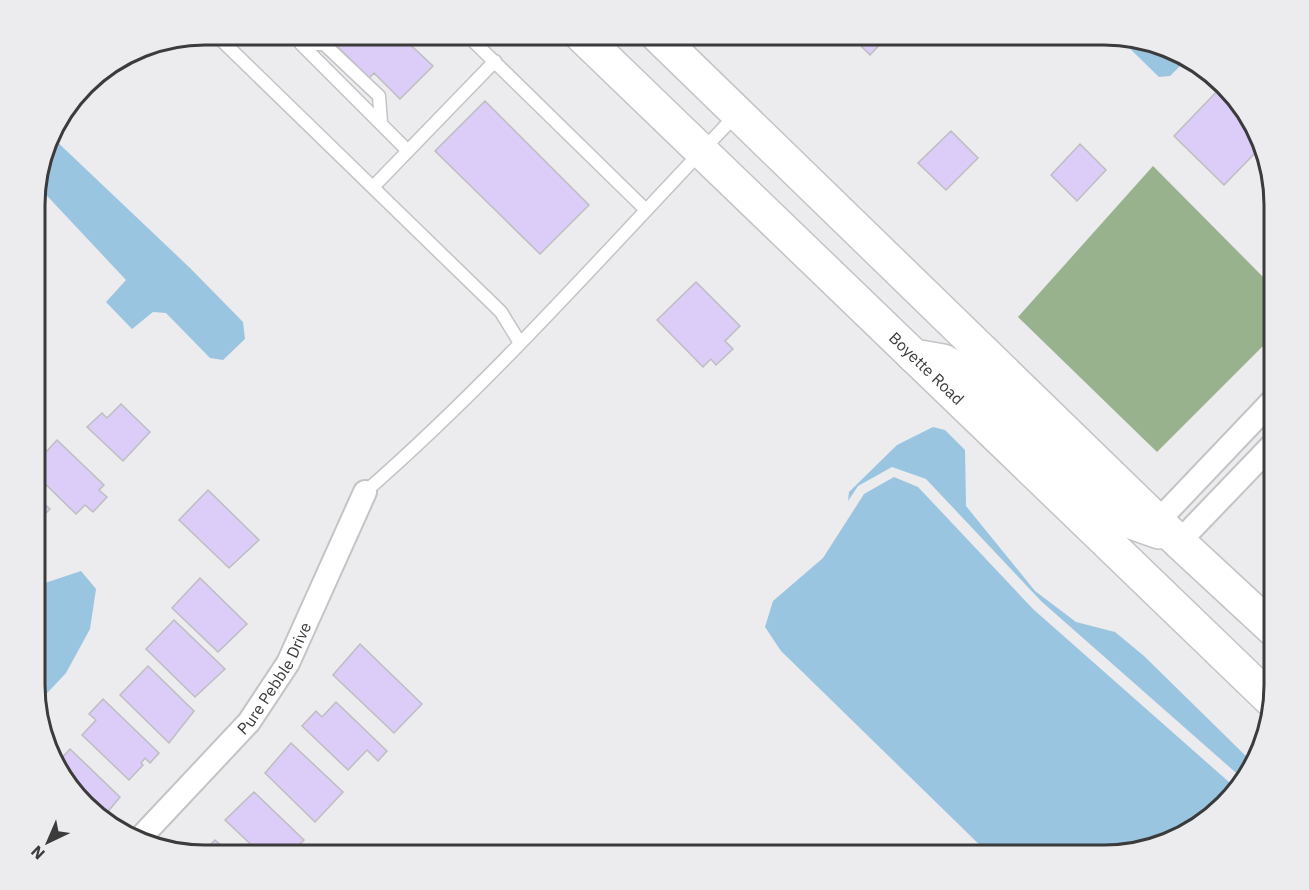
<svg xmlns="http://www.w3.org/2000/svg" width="1309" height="890" font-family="'IBM Plex Sans',sans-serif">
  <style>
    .forest { fill: #97b28d }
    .water { fill: #9ac5e0 }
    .building { fill: #dbcdf8; stroke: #bebdc0; stroke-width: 1.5 }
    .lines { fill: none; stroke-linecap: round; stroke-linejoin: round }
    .service-casing { stroke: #c4c3c6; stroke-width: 15 }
    .minor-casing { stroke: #c4c3c6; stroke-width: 26 }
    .secondary-casing { stroke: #c4c3c6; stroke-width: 36 }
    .service { stroke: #fff; stroke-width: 12 }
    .minor { stroke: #fff; stroke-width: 22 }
    .secondary { stroke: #fff; stroke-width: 33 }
    .labels { text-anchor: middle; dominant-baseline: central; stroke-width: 4.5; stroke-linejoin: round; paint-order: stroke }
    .street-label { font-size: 16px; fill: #3b3b3c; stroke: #ecebee }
    .rim { fill: none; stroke: #3b3b3c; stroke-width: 3 }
  </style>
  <rect width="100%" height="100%" fill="#ecebee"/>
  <!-- forest -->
  <path class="forest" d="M 1153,166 L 1274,288 L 1274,335 L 1157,452 L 1018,317 Z"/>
  <!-- water -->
  <path class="water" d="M 1116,35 L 1185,61 L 1170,76 L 1159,77 Z
    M 52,137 L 190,268 L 243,322 L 245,339 L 223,360 L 210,358 L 166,313 L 153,312 L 132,329 L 106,302 L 126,280 L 36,184 Z
    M 933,427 L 945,430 L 965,450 L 966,506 L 1035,591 L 1076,622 L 1115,632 L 1144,656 L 1250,760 L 1243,779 L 1041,601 L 926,479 L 892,467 L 858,486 L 848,501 L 849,492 L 897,445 Z
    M 894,477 L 918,487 L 1033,609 L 1238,790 L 1180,838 L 1104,855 L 990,855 L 781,651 L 765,627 L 773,601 L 823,558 L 864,494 Z
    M 81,571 L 96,589 L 90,629 L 66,673 L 36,705 L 36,586 Z"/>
  <!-- building -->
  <path class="building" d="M 335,35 L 400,35 L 433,66 L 400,99 L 374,73 L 369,78 L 330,39 Z
    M 854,35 L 889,35 L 870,55 L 852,37 Z
    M 1222,86 L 1252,120 L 1260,148 L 1224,185 L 1174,136 Z
    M 485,101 L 589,205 L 540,254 L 435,151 Z
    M 951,131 L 978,158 L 946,190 L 918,163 Z
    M 1080,144 L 1106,170 L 1077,201 L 1051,175 Z
    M 696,282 L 740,326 L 725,341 L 733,349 L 716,365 L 711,359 L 703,367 L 657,320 Z
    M 121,404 L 150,432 L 123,461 L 87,427 L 102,413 L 107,418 Z
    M 57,440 L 104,485 L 99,490 L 107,497 L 93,512 L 85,505 L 76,514 L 36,475 L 36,456 L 41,451 L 43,453 L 47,451 Z
    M 208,490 L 259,540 L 229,568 L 179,520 Z
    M 36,496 L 50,509 L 41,518 L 45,522 L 36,532 Z
    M 200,578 L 247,624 L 218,652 L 172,608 Z
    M 174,620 L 225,669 L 195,697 L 146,649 Z
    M 360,644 L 422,704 L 394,733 L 333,675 Z
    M 148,666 L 194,711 L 169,743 L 120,695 Z
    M 103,699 L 159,753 L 150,763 L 145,758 L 141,763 L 143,765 L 129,780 L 82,735 L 96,720 L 89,714 Z
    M 336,702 L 387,751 L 378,761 L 367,750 L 348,770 L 302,726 L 316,711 L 322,717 Z
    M 291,743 L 343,792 L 315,822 L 265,773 Z
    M 70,749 L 120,797 L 101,820 L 57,770 L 55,765 Z
    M 254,792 L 304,840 L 289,855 L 262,855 L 225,820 Z
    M 215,840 L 232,855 L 204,855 L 202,853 Z"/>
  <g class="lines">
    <!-- service casing -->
    <g class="service-casing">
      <path id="service" d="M 216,35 L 501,312 L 520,343
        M 300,35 L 301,44 L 408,151
        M 467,35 L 646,210
        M 301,44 L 324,44 L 379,96 L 381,123
        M 374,186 L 495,61
        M 365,492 C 498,376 614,242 736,115"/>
    </g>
    <!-- minor casing -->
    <g class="minor-casing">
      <g id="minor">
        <path d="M 1158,521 L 1274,399"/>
        <path d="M 1179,542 L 1274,443"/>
        <path id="s1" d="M 142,836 L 249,722 L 288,663 L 365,492"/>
      </g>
    </g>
    <!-- secondary casing -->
    <g class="secondary-casing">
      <g id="secondary">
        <path id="s2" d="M 581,35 L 1272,701"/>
        <path d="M 657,35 L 1179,542 L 1274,630"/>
        <path d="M 914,356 L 943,361 L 963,372 L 1088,492 L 1128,521 L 1159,532"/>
      </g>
    </g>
    <!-- service -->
    <use href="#service" class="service"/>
    <!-- minor -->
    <use href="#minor" class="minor"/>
    <!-- secondary -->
    <use href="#secondary" class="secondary"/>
  </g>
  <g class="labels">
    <!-- street labels -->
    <g class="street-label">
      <text stroke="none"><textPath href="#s2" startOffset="480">Boyette Road</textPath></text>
      <text stroke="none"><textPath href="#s1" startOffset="207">Pure Pebble Drive</textPath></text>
    </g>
  </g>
  <!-- crop -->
  <path d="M0 0H1309V890H0ZM205 45H1104A160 160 0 0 1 1264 205V685A160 160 0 0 1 1104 845H205A160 160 0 0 1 45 685V205A160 160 0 0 1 205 45Z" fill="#ecebee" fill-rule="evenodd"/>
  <path class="rim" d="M205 45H1104A160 160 0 0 1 1264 205V685A160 160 0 0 1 1104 845H205A160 160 0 0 1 45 685V205A160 160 0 0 1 205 45Z"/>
  <!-- north arrow -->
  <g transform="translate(48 842) rotate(224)" stroke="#ecebee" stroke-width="4.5" paint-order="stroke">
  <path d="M0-4.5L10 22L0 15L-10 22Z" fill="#3b3b3c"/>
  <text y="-9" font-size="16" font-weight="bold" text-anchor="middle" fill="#3b3b3c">N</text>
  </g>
</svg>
